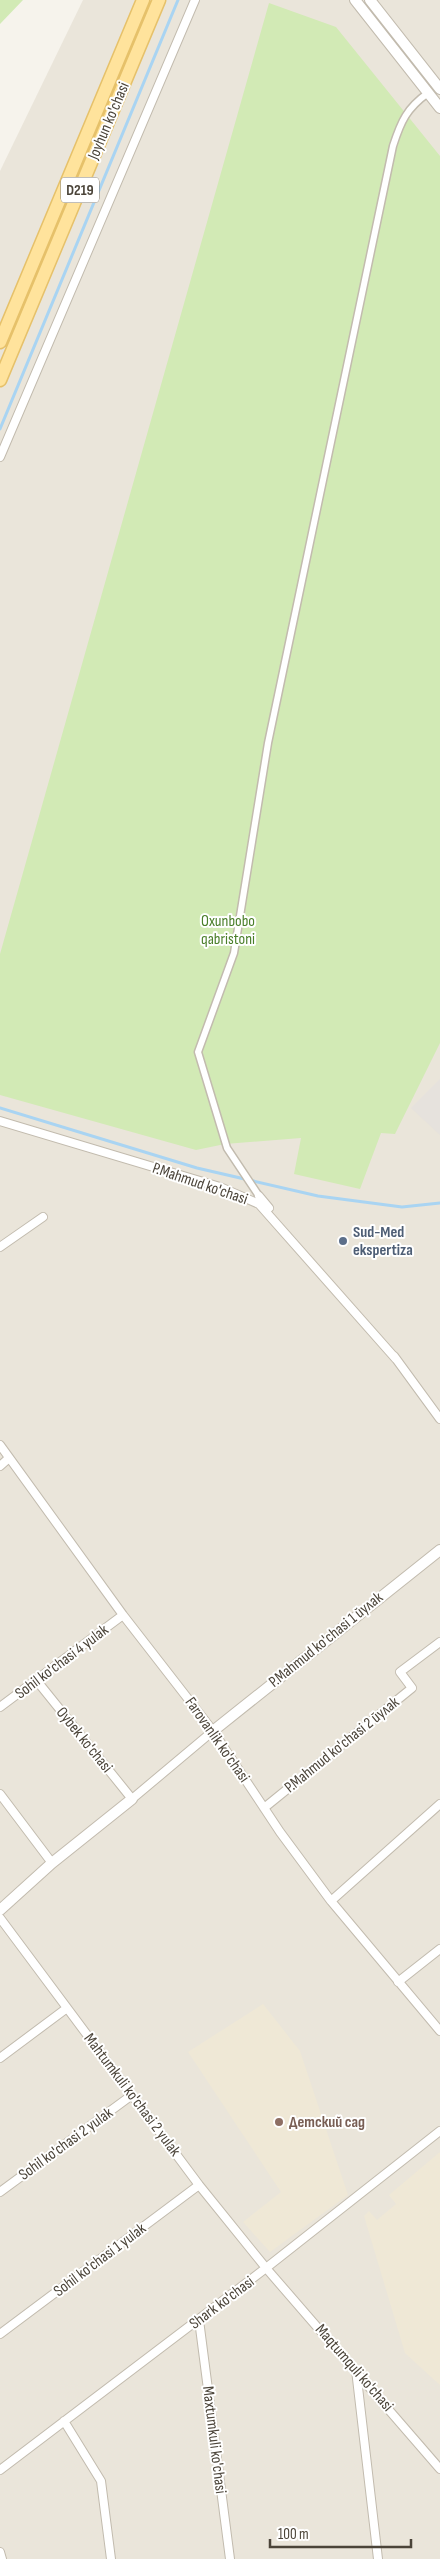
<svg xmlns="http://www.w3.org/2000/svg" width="440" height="2559" font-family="'Sofia Sans Condensed',sans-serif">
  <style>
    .residential { fill: #eae5da }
    .industrial { fill: #e6e2dd }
    .education { fill: #efe8d6 }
    .green { fill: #d2eab5 }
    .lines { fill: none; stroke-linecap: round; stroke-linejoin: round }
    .stream { stroke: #a9d4f2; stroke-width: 3 }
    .pedestrian-casing { stroke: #c2bbae; stroke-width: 9 }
    .minor-casing { stroke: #c2bbae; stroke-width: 10 }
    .tertiary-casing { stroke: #c2bbae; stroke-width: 12 }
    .primary-casing { stroke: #e6c16a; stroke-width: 15 }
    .pedestrian { stroke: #fff; stroke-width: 6 }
    .minor { stroke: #fff; stroke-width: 8 }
    .tertiary { stroke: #fff; stroke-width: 10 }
    .primary { stroke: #ffe39c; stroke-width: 12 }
    .service-dot { fill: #5c6f8a; stroke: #fff; stroke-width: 2 }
    .education-dot { fill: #8d6e63; stroke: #fff; stroke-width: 2 }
    .labels { text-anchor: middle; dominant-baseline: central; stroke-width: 4; stroke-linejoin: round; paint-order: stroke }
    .shield { fill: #fff; stroke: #817c74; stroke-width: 1 }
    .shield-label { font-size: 15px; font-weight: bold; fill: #4b4439 }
    .street-label { font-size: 16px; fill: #4b4439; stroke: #fff }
    .park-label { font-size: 16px; fill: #4a7f2a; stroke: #fff }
    .service-label { font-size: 16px; font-weight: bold; fill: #4e5e75; stroke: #fff; text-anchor: start }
    .education-label { font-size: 16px; font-weight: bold; fill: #785e54; stroke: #fff; text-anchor: start }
  </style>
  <rect width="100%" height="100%" fill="#f6f3ec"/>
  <!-- residential -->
  <path class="residential" d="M 83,0 L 440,0 L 440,2559 L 0,2559 L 0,171 Z"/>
  <!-- industrial -->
  <path class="industrial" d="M 440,1079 L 440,1135 L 411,1108 Z"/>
  <!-- education -->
  <path class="education" d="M 263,2004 L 300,2051 L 348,2195 L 270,2252 L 243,2222 L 281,2192 L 188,2052 Z
    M 440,2152 L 440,2385 L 405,2353 L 364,2216 L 369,2211 L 377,2220 L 396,2204 L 389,2195 Z"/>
  <!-- green -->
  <path class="green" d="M 0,0 L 23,0 L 0,24 Z
    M 269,3 L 336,27 L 440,156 L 440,1043 L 395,1134 L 381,1133 L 360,1189 L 294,1174 L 301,1138 L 225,1144 L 196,1150 L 0,1095 L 0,954 Z"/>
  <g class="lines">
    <!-- stream -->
    <path class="stream" d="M 0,429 L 178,0
      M 0,1108 L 197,1168 L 318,1196 L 402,1207 L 440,1203"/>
    <!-- pedestrian casing -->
    <g class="pedestrian-casing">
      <path id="pedestrian" d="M 259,1196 L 227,1148 L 198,1052 L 234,953 L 268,743 L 393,146 C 401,121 407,108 428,93"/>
    </g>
    <!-- minor casing -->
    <g class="minor-casing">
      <path id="minor" d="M 0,457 L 195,0
        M 0,1121 L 220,1187 L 259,1204 L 396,1359
        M 259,1196 L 269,1208
        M 0,1247 L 43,1217
        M 394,1356 L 440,1419
        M 0,1445 L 123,1615 L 213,1731 L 280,1832 L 331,1901 L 440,2031
        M 0,1466 L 9,1458
        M 37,1681 L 132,1799 L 213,1731
        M 0,1707 L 123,1615
        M 0,1794 L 52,1863
        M 264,1808 L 412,1688 L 400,1672 L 440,1642
        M 331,1901 L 440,1804
        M 0,1918 L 199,2185 L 266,2268 L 440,2469
        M 398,1982 L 440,1949
        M 0,2058 L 67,2008
        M 0,2192 L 132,2095
        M 199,2320 L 230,2559
        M 0,2334 L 199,2185
        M 356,2370 L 378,2559
        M 64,2421 L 101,2481 L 111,2559
        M 0,2470 L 266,2268 L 440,2131
        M 0,2552 L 2,2559"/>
    </g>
    <!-- tertiary casing -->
    <g class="tertiary-casing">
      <path id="tertiary" d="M 355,0 L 440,108
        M 370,0 L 440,89
        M 213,1731 L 440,1550
        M 0,1910 L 52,1863 L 132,1799"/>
    </g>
    <!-- primary casing -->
    <g class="primary-casing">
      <path id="primary" d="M 0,342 L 143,0
        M 0,380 L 159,0"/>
    </g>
    <!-- pedestrian -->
    <use href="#pedestrian" class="pedestrian"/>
    <!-- minor -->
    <use href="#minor" class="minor"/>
    <!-- tertiary -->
    <use href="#tertiary" class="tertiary"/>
    <!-- primary -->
    <use href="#primary" class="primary"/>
  </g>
  <!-- markers -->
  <circle class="service-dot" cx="343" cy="1241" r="5"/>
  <circle class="education-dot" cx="279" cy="2122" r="5"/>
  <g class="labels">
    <!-- shield labels -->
    <rect class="shield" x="61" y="177.5" width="38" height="25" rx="4"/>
    <g class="shield-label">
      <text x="80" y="190">D219</text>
    </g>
    <!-- street labels -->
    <g class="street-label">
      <text transform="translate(109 121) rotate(-67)">Joyhun ko'chasi</text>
      <text transform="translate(200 1184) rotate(19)">P.Mahmud ko'chasi</text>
      <text transform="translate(326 1640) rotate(-39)">P.Mahmud ko'chasi 1 йулак</text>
      <text transform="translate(62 1662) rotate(-37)">Sohil ko'chasi 4 yulak</text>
      <text transform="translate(84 1740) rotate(51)">Oybek ko'chasi</text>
      <text transform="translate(217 1740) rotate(55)">Farovanlik ko'chasi</text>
      <text transform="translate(342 1745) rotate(-39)">P.Mahmud ko'chasi 2 йулак</text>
      <text transform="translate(132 2095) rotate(53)">Mahtumkuli ko'chasi 2 yulak</text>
      <text transform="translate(66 2144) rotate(-36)">Sohil ko'chasi 2 yulak</text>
      <text transform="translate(100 2260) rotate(-37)">Sohil ko'chasi 1 yulak</text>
      <text transform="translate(222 2303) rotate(-37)">Shark ko'chasi</text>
      <text transform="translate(354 2368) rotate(49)">Maqtumquli ko'chasi</text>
      <text transform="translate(214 2440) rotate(83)">Mаxtumkuli ko'chasi</text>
    </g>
    <!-- park labels -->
    <g class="park-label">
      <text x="228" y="921">Oxunbobo<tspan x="228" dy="18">qabristoni</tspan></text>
    </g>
    <!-- service labels -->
    <g class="service-label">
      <text x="353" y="1232">Sud-Med<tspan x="353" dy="18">ekspertiza</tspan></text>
    </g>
    <!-- education labels -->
    <g class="education-label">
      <text x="289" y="2122">Детский сад</text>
    </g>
  </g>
  <!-- scale -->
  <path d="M270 2539v8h141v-8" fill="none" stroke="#4b4439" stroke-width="2.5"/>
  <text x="278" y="2539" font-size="15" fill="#4b4439" stroke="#ffffff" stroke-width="4" paint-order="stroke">100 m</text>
</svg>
